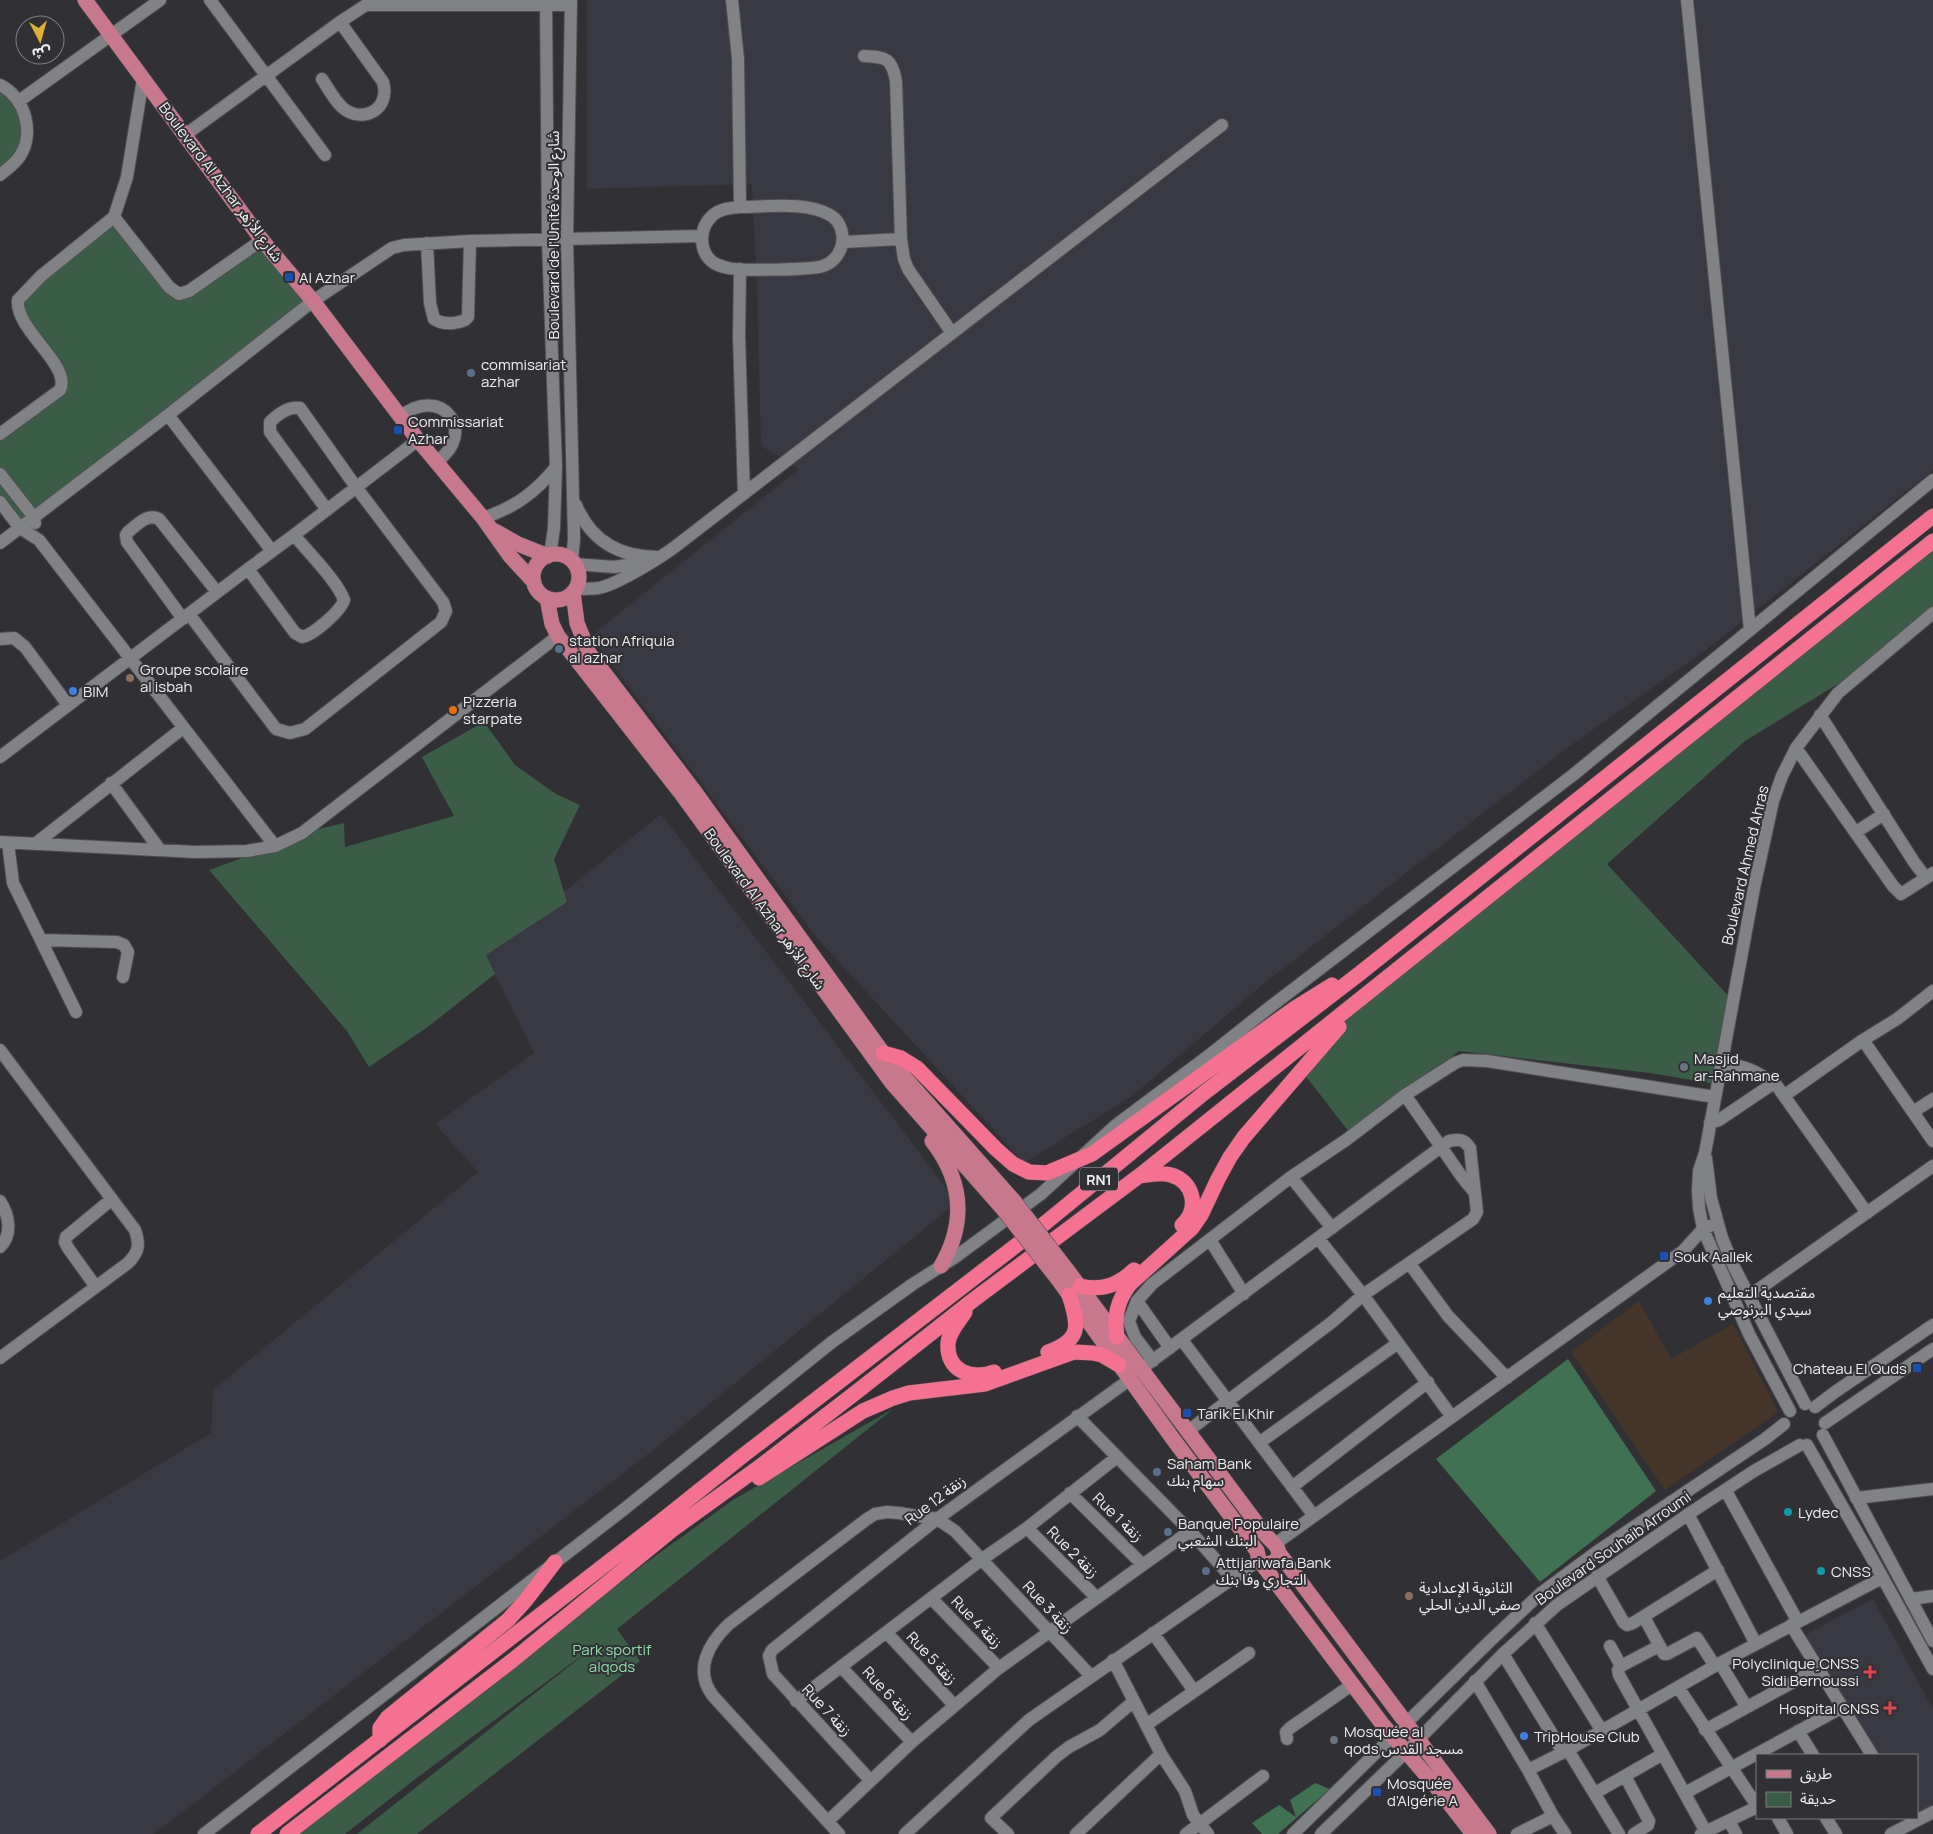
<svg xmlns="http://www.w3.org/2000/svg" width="1933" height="1834" font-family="Manrope,'Noto Sans Arabic',sans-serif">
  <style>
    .built { fill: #383943 }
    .education { fill: #453629 }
    .green { fill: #3b5d47 }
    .forest { fill: #407152 }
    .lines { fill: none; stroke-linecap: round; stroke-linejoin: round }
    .minor-casing { stroke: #505053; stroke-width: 14 }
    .major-casing { stroke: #505053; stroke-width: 16 }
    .highway-casing { stroke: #505053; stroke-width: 16 }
    .minor { stroke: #818286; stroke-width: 12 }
    .major { stroke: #c7788d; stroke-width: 15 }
    .highway { stroke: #f57192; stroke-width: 15 }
    .major-bridge-casing { stroke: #505053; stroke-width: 16; stroke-linecap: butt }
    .major-bridge { stroke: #c7788d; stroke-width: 15 }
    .transit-dot { fill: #1a4fb4; stroke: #313135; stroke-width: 2 }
    .service-dot { fill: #5c6f8a; stroke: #313135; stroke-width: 2 }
    .education-dot { fill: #8d6e63; stroke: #313135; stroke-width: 2 }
    .shop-dot { fill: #3f7fe0; stroke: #313135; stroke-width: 2 }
    .food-dot { fill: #e8710a; stroke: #313135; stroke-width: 2 }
    .worship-dot { fill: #6b7280; stroke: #313135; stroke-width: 2 }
    .culture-dot { fill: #0f9aa8; stroke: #313135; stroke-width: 2 }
    .health-dot { fill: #e0444e; stroke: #313135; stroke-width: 2 }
    .labels { text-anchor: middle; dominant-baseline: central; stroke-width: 4; stroke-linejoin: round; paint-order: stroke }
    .shield { fill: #313135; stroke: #b5b5b9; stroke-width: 1 }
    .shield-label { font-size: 14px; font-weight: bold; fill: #eeeef1 }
    .street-label { font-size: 15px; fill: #eeeef1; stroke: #313135 }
    .poi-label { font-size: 15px; fill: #eeeef1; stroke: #313135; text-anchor: start }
    .park-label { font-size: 15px; fill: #90ddab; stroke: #313135 }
  </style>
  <rect width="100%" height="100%" fill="#313135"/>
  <!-- built -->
  <path class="built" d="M 587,0 L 1933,0 L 1933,470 L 1714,644 L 1567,748 L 1262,985 L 1132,1096 L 1024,1163 L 818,939 L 591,636 L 799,469 L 761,446 L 757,289 L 752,184 L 587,189 Z
    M 661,814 L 957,1202 L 657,1447 L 154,1834 L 0,1834 L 0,1561 L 211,1433 L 213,1390 L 478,1172 L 435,1124 L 534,1053 L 485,955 Z
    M 1873,1599 L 1933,1709 L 1933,1805 L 1917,1814 L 1917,1755 L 1875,1755 L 1805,1635 Z"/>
  <!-- education -->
  <path class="education" d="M 1639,1301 L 1671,1359 L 1733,1324 L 1778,1412 L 1665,1490 L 1571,1352 Z"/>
  <!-- green -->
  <path class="green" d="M 0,87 L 22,101 L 21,153 L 0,174 Z
    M 114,217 L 183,298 L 266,239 L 317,307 L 27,527 L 0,500 L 0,440 L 62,389 L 18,300 Z
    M 1933,541 L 1933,610 L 1857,672 L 1745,741 L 1607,864 L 1732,1000 L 1716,1084 L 1650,1073 L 1459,1051 L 1350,1133 L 1301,1070 L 1333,1032 L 1469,913 Z
    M 484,722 L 515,765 L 556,794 L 580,805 L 554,859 L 567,902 L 486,955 L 495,974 L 429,1026 L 369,1067 L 347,1031 L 209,870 L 275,846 L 302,833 L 344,823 L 345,847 L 454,816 L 422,757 Z
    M 893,1409 L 617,1629 L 640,1661 L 417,1834 L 357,1834 L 596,1645 L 414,1780 L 345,1834 L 298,1834 L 647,1562 L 733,1500 Z"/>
  <!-- forest -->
  <path class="forest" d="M 1568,1359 L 1656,1491 L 1540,1582 L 1436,1459 Z
    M 1315,1783 L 1330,1789 L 1278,1834 L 1262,1834 L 1252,1823 L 1279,1805 L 1296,1817 L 1290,1800 Z"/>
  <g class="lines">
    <!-- minor casing -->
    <g class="minor-casing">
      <path id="minor" d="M 210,0 L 325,155
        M 546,0 L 548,240 L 556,467 L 554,528 L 550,555
        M 571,0 L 567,240 L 574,539 L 572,560
        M 732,0 L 738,59 L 740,207
        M 1687,0 L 1750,630
        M 864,56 C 886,57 892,58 896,81 L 901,239 L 904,259 L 908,269 L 952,333
        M 322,79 C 328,88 334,100 343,108 C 362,124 391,110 383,82 L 340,22
        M 0,85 C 25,97 35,133 20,156 C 15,164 7,169 0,175
        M 19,101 L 160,0
        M 185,135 L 340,22 L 366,5 L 571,5
        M 740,207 C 766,207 807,201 830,215 C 841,221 845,236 841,248 C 838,256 832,263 823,266 C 811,270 742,271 728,268 C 724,267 719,266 714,263 C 699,253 698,229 712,216 C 719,209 730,208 740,207 Z
        M 114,217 L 169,287 L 179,294 L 189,291 L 262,240
        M 843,242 L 901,239
        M 427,243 L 430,303 L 434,319 C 444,325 455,324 465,320 L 468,317 L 470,241
        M 740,269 L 739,337 L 744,494
        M 168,415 L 272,551
        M 400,417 C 442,383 479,433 436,462
        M 0,434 L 60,390 C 72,365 15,330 18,300 L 41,276 L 114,217 L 127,177 L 143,79
        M 0,474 L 33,516 L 35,523
        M 0,502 L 20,528 L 39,540 L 275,846
        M 576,505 C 591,541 619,557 658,557
        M 483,518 C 514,508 536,492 556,467
        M 0,543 L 168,415 L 313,301 L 392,248 L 404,245 L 470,241 L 702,236
        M 574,564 L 614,567 L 641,563
        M 248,569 L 295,633 L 302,637 C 313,635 341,611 344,600 C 338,582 308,552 294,535
        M 575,589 C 583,589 591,589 599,588 C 618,584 660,558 676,546 L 1222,125
        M 189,614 L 276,729 L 290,733 L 305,729 L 441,622 L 446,611 L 443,602 L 356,487 L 305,415 L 300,408 C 289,406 277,415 270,422 L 270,432 L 327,510
        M 183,619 L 127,542 L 126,535 L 128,532 C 137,525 147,513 159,519 L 217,592
        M 0,639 L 14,638 L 25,647 L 68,705
        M 1820,715 L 1914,862 L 1926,878 L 1933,873
        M 1796,748 L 1893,886 L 1901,894 L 1926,878
        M 0,757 L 248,569 L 294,535 L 418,440
        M 111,783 L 160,850
        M 1856,832 L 1884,814
        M 0,842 L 196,852 L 247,851 L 275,846 L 302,833 L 558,636
        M 8,843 L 13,883 L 76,1012
        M 35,844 L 183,728
        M 41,940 L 117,942 L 124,945 L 128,952 L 123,977
        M 1863,1040 L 1933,1141
        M 0,1050 L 135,1230 C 140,1245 139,1252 128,1263 L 0,1358
        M 1722,1063 C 1746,1066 1757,1071 1777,1086 L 1867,1213
        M 1405,1095 L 1462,1177 L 1475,1193
        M 1785,1095 L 1863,1040 L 1897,1019 L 1933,991
        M 1913,1112 L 1933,1099
        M 1710,1123 L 1719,1120 L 1774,1083
        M 1706,1158 L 1711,1198 L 1722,1238 L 1734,1267 L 1805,1404
        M 1291,1177 L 1332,1228
        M 0,1201 C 9,1215 13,1234 0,1247
        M 1318,1238 L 1363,1295 L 1452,1417
        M 1210,1240 L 1244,1294
        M 1409,1263 L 1448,1316 L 1507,1378
        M 96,1287 L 68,1248 L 65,1242 L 66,1237 L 112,1199
        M 1749,1296 L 1933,1166
        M 1137,1301 L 1170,1348
        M 1182,1340 L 1314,1516
        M 1153,1361 L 1135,1337 L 1129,1321 L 1137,1301 L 1152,1284 L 1291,1177 L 1346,1140 L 1405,1095 L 1455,1063 L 1463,1060 L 1487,1061 L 1715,1097
        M 1141,1369 L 1449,1141 C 1459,1139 1464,1139 1470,1148 L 1477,1212 L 1473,1219 L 1363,1295 L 1332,1322 L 1188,1431
        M 1815,1407 L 1835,1392 L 1933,1325
        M 1790,1411 L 1749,1334 L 1703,1229 L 1699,1208 L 1698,1190 L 1699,1171 L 1705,1153 L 1754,888 L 1773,801 L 1782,776 L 1796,748 L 1838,693 L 1933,613
        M 1077,1416 L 1190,1531 L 1232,1578
        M 1825,1423 L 1933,1349
        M 1823,1435 L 1933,1641
        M 1259,1443 L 1398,1343
        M 1807,1445 L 1869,1553 L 1933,1669
        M 1292,1487 L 1428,1382
        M 1726,1491 L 1798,1622
        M 1070,1493 L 1143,1565
        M 1856,1498 L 1933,1489
        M 1688,1514 L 1756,1644
        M 1027,1528 L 1097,1598
        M 1275,1544 L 1683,1251 L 1703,1229 L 1717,1223
        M 1597,1576 L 1624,1623 L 1627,1625 L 1633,1623 L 1718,1570
        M 932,1599 L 999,1668
        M 1911,1599 L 1933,1596
        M 1644,1617 L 1664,1654 L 1667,1654 L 1697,1638 L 1715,1666
        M 1535,1623 L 1602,1731
        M 1791,1625 L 1872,1755
        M 887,1633 L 954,1705
        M 1153,1633 L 1194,1691
        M 1610,1646 L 1621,1666
        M 1659,1646 L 1621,1666 L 1618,1670 L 1619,1675 L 1706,1832
        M 1503,1654 L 1563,1752
        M 1113,1660 L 1161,1754 L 1185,1791 L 1193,1815 L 1208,1834
        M 1720,1663 L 1746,1706
        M 841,1667 L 912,1742
        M 1475,1681 L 1528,1770
        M 1678,1687 L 1757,1806
        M 796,1701 L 981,1560 L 1027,1528 L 1117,1457
        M 1146,1725 L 1249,1653
        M 1705,1730 L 1817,1669
        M 1798,1731 L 1813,1755
        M 1287,1739 L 1286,1732 L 1290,1728 L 1353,1684
        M 1568,1750 L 1619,1834
        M 1625,1776 L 1649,1821 L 1648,1825 L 1634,1834
        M 870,1780 L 773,1674 L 769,1656 L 772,1650 L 937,1519 L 1129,1380
        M 1595,1793 L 1663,1754
        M 1685,1793 L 1841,1708
        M 1553,1816 L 1565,1834
        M 1778,1818 L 1787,1834
        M 1826,1818 L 1836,1834
        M 828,1821 L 912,1742 L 999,1668 L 1190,1531
        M 1729,1821 L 1736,1834
        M 204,1834 L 623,1510 L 832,1342 L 913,1284 L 954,1258 L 1041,1194 L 1116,1125 L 1212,1053 L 1270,1007 L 1573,775 L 1933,480
        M 839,1834 L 713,1696 C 693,1670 709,1643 729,1624 L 867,1519 L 875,1514 L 887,1512 L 899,1513 L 937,1519 L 955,1531 L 1091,1676
        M 905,1834 L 1029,1720 L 1259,1560
        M 1008,1834 L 991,1818 L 1057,1756 L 1069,1747 L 1100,1730 L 1134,1701
        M 1076,1834 L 1161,1754
        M 1186,1834 L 1263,1776
        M 1293,1834 L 1490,1641 L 1541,1593 L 1595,1553 L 1765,1439 L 1784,1424
        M 1321,1834 L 1406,1752 L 1503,1654 L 1557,1605 L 1693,1511 L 1754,1471 L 1800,1445
        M 1517,1834 L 1553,1816 L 1528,1770 L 1568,1750 L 1720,1663 L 1882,1578
        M 1701,1834 L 1757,1807
        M 1891,1834 L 1933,1812"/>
    </g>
    <!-- major casing -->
    <g class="major-casing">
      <path id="major" d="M 85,0 L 262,240 L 313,301 L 418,440 L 483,518 L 510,556 L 534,582
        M 495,531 L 518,544 L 548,556
        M533 577a23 23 0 1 1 46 0a23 23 0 1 1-46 0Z
        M 573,592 L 577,623 L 589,653 L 692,788 L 883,1053 L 1014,1201
        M 547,598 L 552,624 L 558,636 L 683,796 L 892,1083 L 1003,1209
        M 932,1141 C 963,1181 966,1223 941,1266
        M 1068,1271 L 1264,1533 C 1272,1543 1284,1548 1276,1561 L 1267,1564 L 1263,1563
        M 1060,1282 L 1173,1439 L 1257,1551 L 1259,1560 L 1383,1725 L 1438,1789 L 1473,1834
        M 1279,1553 L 1489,1834"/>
    </g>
    <!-- highway casing -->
    <g class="highway-casing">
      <path id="highway" d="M 883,1053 L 901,1058 L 917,1068 L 996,1149 L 1013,1164 L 1029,1172 L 1047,1173 L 1092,1154 L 1295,1008 L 1332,985
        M 1139,1176 C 1149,1175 1161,1172 1171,1175 C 1195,1182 1199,1210 1182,1225
        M 1080,1286 C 1103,1291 1118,1285 1134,1270
        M 965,1312 C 959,1321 949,1332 948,1343 C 946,1371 971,1380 994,1372
        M 1117,1337 C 1114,1316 1117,1301 1130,1284 L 1192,1228 L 1201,1215 L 1218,1179 L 1230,1157 L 1244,1137 L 1339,1027
        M 1048,1352 C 1082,1340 1079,1325 1069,1295
        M 759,1478 L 863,1411 L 893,1398 L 909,1393 L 985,1384 L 1074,1352 L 1093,1353 L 1102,1355 L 1119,1365
        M 380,1740 L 380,1728 L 388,1717 L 508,1620 L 526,1600 L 555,1562
        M 258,1834 L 660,1522 L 745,1454 L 1044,1224 L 1204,1093 L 1359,974 L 1933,516
        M 287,1834 L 513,1660 L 672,1530 L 762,1465 L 859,1390 L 972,1301 L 1139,1176 L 1933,541"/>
    </g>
    <!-- minor -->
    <use href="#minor" class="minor"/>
    <!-- major -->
    <use href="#major" class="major"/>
    <!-- highway -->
    <use href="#highway" class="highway"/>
    <!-- major-bridge casing -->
    <g class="major-bridge-casing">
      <path id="major-bridge" d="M 1014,1201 L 1068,1271
        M 1003,1209 L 1060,1282"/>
    </g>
    <!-- major-bridge -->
    <use href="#major-bridge" class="major-bridge"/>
  </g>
  <!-- markers -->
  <g class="transit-dot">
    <rect x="284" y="272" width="10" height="10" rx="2.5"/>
    <rect x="393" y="425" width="10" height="10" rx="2.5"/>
    <rect x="1659" y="1251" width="10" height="10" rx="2.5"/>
    <rect x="1912" y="1363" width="10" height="10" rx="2.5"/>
    <rect x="1182" y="1408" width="10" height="10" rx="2.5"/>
    <rect x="1372" y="1787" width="10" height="10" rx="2.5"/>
  </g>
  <g class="service-dot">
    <circle cx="471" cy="373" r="5"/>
    <circle cx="559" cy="649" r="5"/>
    <circle cx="1157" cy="1472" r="5"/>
    <circle cx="1168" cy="1532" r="5"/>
    <circle cx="1206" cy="1571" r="5"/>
  </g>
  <g class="education-dot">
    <circle cx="130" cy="678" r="5"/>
    <circle cx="1409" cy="1596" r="5"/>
  </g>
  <g class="shop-dot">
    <circle cx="73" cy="691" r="5"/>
    <circle cx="1708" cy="1301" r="5"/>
    <circle cx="1524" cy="1736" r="5"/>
  </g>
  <circle class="food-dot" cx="453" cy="710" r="5"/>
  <g class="worship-dot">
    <circle cx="1684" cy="1067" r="5"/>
    <circle cx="1334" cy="1740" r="5"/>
  </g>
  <g class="culture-dot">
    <circle cx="1788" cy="1512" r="5"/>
    <circle cx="1821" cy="1571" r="5"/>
  </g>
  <g class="health-dot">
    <path d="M1867.5 1664.5h5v5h5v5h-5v5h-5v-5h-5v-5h5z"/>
    <path d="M1887.5 1700.5h5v5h5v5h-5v5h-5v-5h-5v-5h5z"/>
  </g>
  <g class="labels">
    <!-- shield labels -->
    <rect class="shield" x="1080" y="1167.5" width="38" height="23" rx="4"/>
    <g class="shield-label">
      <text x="1099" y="1179">RN1</text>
    </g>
    <!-- street labels -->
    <g class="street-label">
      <text transform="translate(221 182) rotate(53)">Boulevard Al Azhar شارع الأزهر</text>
      <text transform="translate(553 235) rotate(-90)">Boulevard de l'Unité شارع الوحدة</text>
      <text transform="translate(1745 865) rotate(-77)">Boulevard Ahmed Ahras</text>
      <text transform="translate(765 909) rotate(54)">Boulevard Al Azhar شارع الأزهر</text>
      <text transform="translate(935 1500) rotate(-37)">Rue 12 زنقة</text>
      <text transform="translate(1118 1517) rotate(44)">Rue 1 زنقة</text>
      <text transform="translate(1613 1548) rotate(-35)">Boulevard Souhaib Arroumi</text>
      <text transform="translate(1073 1552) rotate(45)">Rue 2 زنقة</text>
      <text transform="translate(1048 1607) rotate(47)">Rue 3 زنقة</text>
      <text transform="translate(977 1622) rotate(46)">Rue 4 زنقة</text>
      <text transform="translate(932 1658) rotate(47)">Rue 5 زنقة</text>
      <text transform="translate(888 1693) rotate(47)">Rue 6 زنقة</text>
      <text transform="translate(827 1710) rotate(47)">Rue 7 زنقة</text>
    </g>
    <!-- poi labels -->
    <g class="poi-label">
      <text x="299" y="277">Al Azhar</text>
      <text x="481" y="364">commisariat<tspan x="481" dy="17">azhar</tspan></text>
      <text x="408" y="421">Commissariat<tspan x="408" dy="17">Azhar</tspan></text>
      <text x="569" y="640">station Afriquia<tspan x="569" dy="17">al azhar</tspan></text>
      <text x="140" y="669">Groupe scolaire<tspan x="140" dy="17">al isbah</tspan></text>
      <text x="83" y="691">BIM</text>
      <text x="463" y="701">Pizzeria<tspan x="463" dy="17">starpate</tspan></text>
      <text x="1694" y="1058">Masjid<tspan x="1694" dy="17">ar-Rahmane</tspan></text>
      <text x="1674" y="1256">Souk Aallek</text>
      <text x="1718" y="1292">مقتصدية التعليم<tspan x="1718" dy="17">سيدي البرنوصي</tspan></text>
      <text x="1907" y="1368" text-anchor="end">Chateau El Quds</text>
      <text x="1197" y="1413">Tarik El Khir</text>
      <text x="1167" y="1463">Saham Bank<tspan x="1167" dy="17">سهام بنك</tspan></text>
      <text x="1798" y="1512">Lydec</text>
      <text x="1178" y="1523">Banque Populaire<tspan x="1178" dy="17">البنك الشعبي</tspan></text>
      <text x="1216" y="1562">Attijariwafa Bank<tspan x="1216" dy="17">التجاري وفا بنك</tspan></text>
      <text x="1831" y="1571">CNSS</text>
      <text x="1419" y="1587">الثانوية الإعدادية<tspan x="1419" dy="17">صفي الدين الحلي</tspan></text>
      <text x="1859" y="1663" text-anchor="end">Polyclinique ِCNSS<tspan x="1859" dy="17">Sidi Bernoussi</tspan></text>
      <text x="1879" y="1708" text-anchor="end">Hospital CNSS</text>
      <text x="1344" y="1731">Mosquée al<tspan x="1344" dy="17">qods مسجد القدس</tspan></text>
      <text x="1534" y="1736">TripHouse Club</text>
      <text x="1387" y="1783">Mosquée<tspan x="1387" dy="17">d'Algérie A</tspan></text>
    </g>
    <!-- park labels -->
    <g class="park-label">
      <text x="612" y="1649">Park sportif<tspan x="612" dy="17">alqods</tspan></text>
    </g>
  </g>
  <!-- legend -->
  <rect x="1756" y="1754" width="162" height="65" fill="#313135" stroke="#7d7d80"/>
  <rect x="1766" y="1770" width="25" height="8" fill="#c7788d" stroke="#7d7d80"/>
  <text x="1800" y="1779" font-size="15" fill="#eeeef1">طريق</text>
  <rect x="1766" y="1792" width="25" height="15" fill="#3b5d47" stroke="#7d7d80"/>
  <text x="1800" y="1804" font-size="15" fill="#eeeef1">حديقة</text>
  <!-- north arrow -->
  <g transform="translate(40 40) rotate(174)"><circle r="24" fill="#313135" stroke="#7d7d80"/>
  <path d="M0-4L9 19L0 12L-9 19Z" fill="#dfb033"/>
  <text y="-8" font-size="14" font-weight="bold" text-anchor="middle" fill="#eeeef1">ش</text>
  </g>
</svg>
